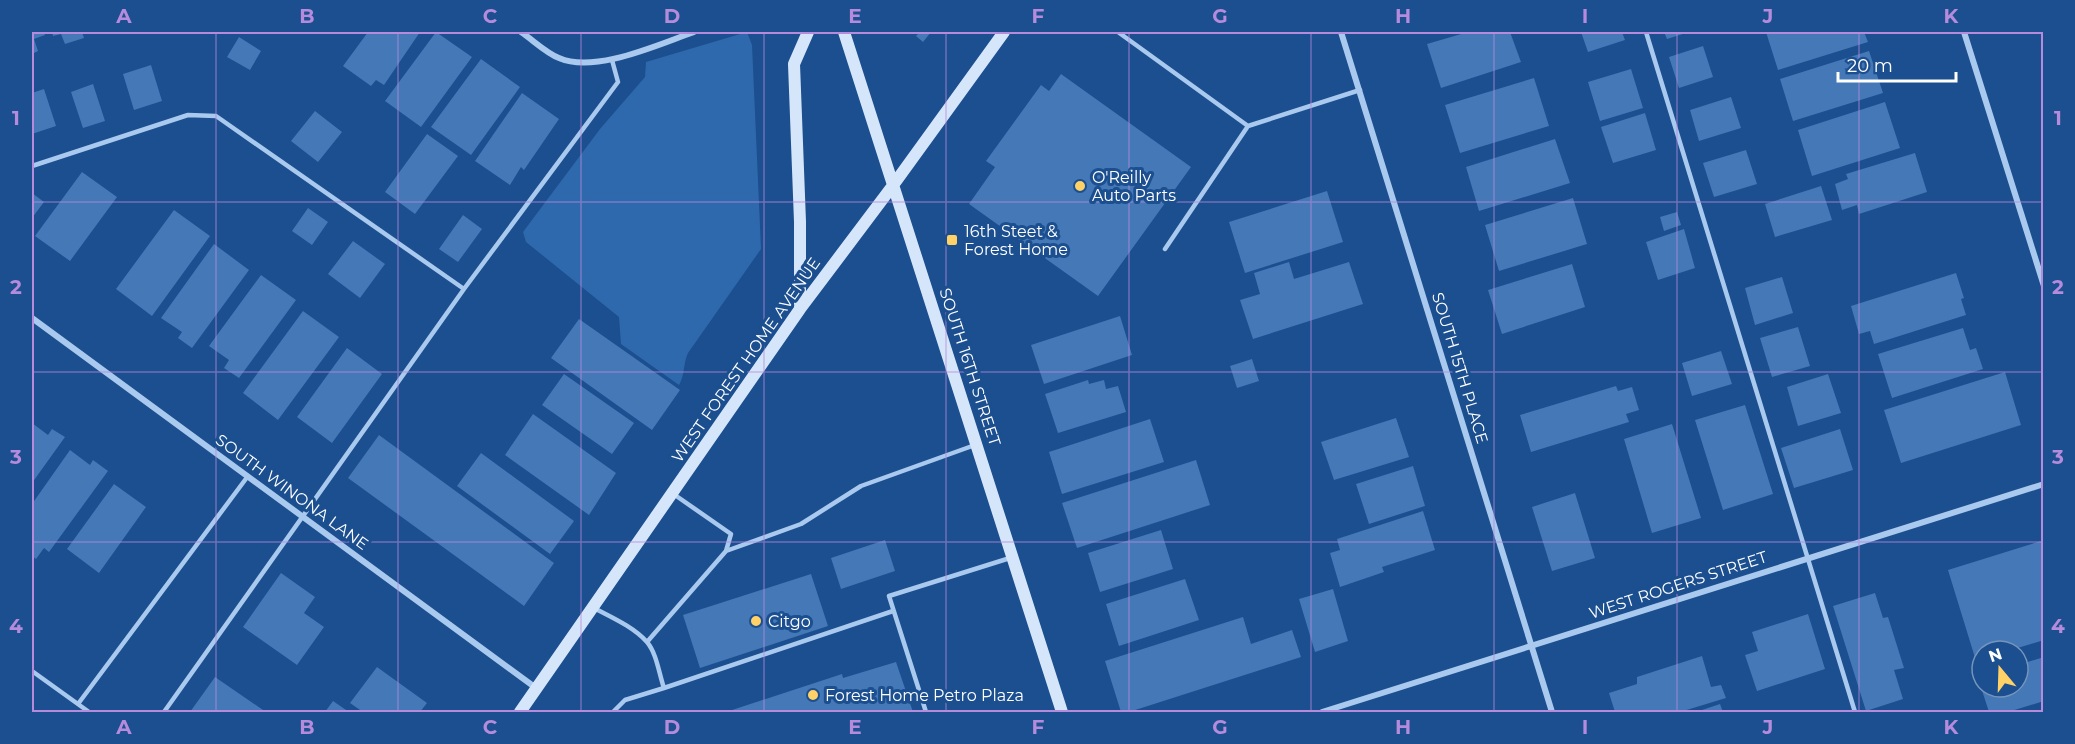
<svg xmlns="http://www.w3.org/2000/svg" width="2075" height="744" font-family="Montserrat,sans-serif">
  <style>
    .green { fill: #2e69ad }
    .building { fill: #4478b7 }
    .lines { fill: none; stroke-linecap: round; stroke-linejoin: round }
    .lane { stroke: #a9c9ee; stroke-width: 4.5 }
    .street { stroke: #a9c9ee; stroke-width: 6 }
    .secondary { stroke: #d6e6fa; stroke-width: 12 }
    .grid { fill: none; stroke: #b68bdc; stroke-width: 1.5; stroke-opacity: 0.55 }
    .poi-dot { fill: #ffd166; stroke: #1b4f8f; stroke-width: 2 }
    .labels { text-anchor: middle; dominant-baseline: central; stroke-width: 6; stroke-linejoin: round; paint-order: stroke }
    .poi-label { font-size: 16px; fill: #fff; stroke: #1b4f8f; text-anchor: start }
    .street-label { font-size: 16px; fill: #fff; stroke: #1b4f8f }
    .neatline { fill: none; stroke: #b68bdc; stroke-width: 2 }
    .grid-label { font-size: 20px; text-anchor: middle; font-weight: bold; fill: #b68bdc }
  </style>
  <rect width="100%" height="100%" fill="#1b4f8f"/>
  <!-- green -->
  <path class="green" d="M 747,32 L 752,45 L 761,249 L 688,353 C 683,364 685,375 679,385 L 621,344 L 619,317 L 526,242 L 523,232 L 600,129 L 645,77 L 646,62 Z"/>
  <!-- building -->
  <path class="building" d="M 32,32 L 44,32 L 45,35 L 34,39 L 38,51 L 32,54 Z
    M 52,32 L 82,32 L 84,38 L 65,44 L 61,34 L 53,36 Z
    M 368,32 L 420,32 L 384,85 L 376,80 L 371,86 L 343,66 Z
    M 436,32 L 472,57 L 421,127 L 385,101 Z
    M 920,32 L 931,32 L 923,42 L 916,36 Z
    M 1468,32 L 1510,32 L 1521,62 L 1441,88 L 1427,44 Z
    M 1581,32 L 1622,32 L 1625,40 L 1588,52 Z
    M 1664,32 L 1689,32 L 1667,39 Z
    M 1766,32 L 1864,32 L 1868,42 L 1778,70 Z
    M 239,37 L 261,51 L 250,70 L 227,57 Z
    M 1703,46 L 1713,77 L 1679,88 L 1669,57 Z
    M 1869,51 L 1883,93 L 1793,121 L 1780,79 Z
    M 481,59 L 520,87 L 471,155 L 431,127 Z
    M 151,65 L 162,101 L 134,110 L 123,74 Z
    M 1631,69 L 1643,108 L 1600,121 L 1588,82 Z
    M 1061,74 L 1191,167 L 1098,296 L 969,204 L 995,167 L 986,161 L 1041,85 L 1049,91 Z
    M 1534,78 L 1549,126 L 1460,153 L 1445,105 Z
    M 93,84 L 105,121 L 83,128 L 71,92 Z
    M 44,89 L 56,126 L 32,134 L 32,93 Z
    M 522,93 L 559,119 L 524,170 L 521,167 L 510,185 L 475,161 Z
    M 1731,97 L 1741,128 L 1699,141 L 1690,110 Z
    M 1885,102 L 1900,148 L 1812,176 L 1798,130 Z
    M 315,111 L 342,132 L 318,162 L 291,141 Z
    M 1645,113 L 1656,150 L 1613,163 L 1601,127 Z
    M 427,134 L 458,156 L 415,214 L 385,192 Z
    M 1555,139 L 1570,183 L 1479,211 L 1466,167 Z
    M 1746,150 L 1757,184 L 1714,197 L 1703,163 Z
    M 1915,153 L 1927,192 L 1859,214 L 1857,205 L 1842,210 L 1835,184 L 1848,179 L 1846,174 Z
    M 82,172 L 117,197 L 70,261 L 35,236 Z
    M 1821,186 L 1832,220 L 1775,237 L 1765,204 Z
    M 1327,191 L 1343,242 L 1245,273 L 1229,222 Z
    M 32,193 L 44,202 L 32,218 Z
    M 1573,198 L 1587,244 L 1499,271 L 1485,225 Z
    M 308,208 L 328,222 L 312,245 L 292,231 Z
    M 174,210 L 210,236 L 152,316 L 116,289 Z
    M 1677,212 L 1681,225 L 1664,231 L 1660,217 Z
    M 463,215 L 482,229 L 458,262 L 439,249 Z
    M 1684,229 L 1695,268 L 1658,280 L 1646,242 Z
    M 353,241 L 385,264 L 360,298 L 328,274 Z
    M 214,244 L 249,270 L 192,348 L 178,338 L 182,332 L 161,318 Z
    M 1289,262 L 1294,279 L 1349,262 L 1363,304 L 1253,339 L 1240,300 L 1260,294 L 1254,273 Z
    M 1572,264 L 1585,307 L 1502,334 L 1488,290 Z
    M 1956,273 L 1964,298 L 1961,299 L 1966,315 L 1874,344 L 1870,331 L 1859,334 L 1851,306 Z
    M 261,275 L 296,300 L 239,378 L 224,368 L 229,360 L 209,346 Z
    M 1782,277 L 1793,313 L 1755,325 L 1745,288 Z
    M 303,311 L 339,337 L 278,420 L 243,393 Z
    M 1120,316 L 1132,355 L 1044,384 L 1031,345 Z
    M 579,319 L 680,390 L 652,430 L 551,358 Z
    M 1798,327 L 1810,366 L 1772,377 L 1760,338 Z
    M 1963,328 L 1970,350 L 1976,348 L 1983,369 L 1892,398 L 1878,354 Z
    M 347,348 L 382,374 L 332,443 L 297,417 Z
    M 1721,351 L 1732,384 L 1692,396 L 1682,363 Z
    M 1252,359 L 1259,381 L 1237,388 L 1230,366 Z
    M 2005,372 L 2021,425 L 1901,463 L 1884,410 Z
    M 564,374 L 634,423 L 612,454 L 542,405 Z
    M 1828,374 L 1841,413 L 1798,426 L 1787,387 Z
    M 1088,380 L 1089,384 L 1104,380 L 1106,389 L 1118,386 L 1126,412 L 1058,433 L 1045,394 Z
    M 1616,386 L 1618,391 L 1632,387 L 1639,410 L 1626,414 L 1629,422 L 1531,452 L 1520,415 Z
    M 1745,405 L 1773,494 L 1723,510 L 1695,420 Z
    M 533,414 L 616,473 L 589,515 L 505,455 Z
    M 1396,418 L 1409,457 L 1334,480 L 1321,442 Z
    M 1150,419 L 1164,462 L 1062,494 L 1049,452 Z
    M 32,423 L 48,435 L 52,429 L 65,437 L 32,483 Z
    M 1672,424 L 1701,518 L 1652,533 L 1624,439 Z
    M 1840,429 L 1853,470 L 1794,488 L 1781,448 Z
    M 379,435 L 554,563 L 524,606 L 348,478 Z
    M 70,450 L 90,465 L 93,460 L 108,471 L 49,552 L 44,548 L 36,559 L 32,556 L 32,504 Z
    M 481,453 L 574,521 L 550,554 L 457,486 Z
    M 1196,460 L 1210,505 L 1077,548 L 1062,503 Z
    M 1413,466 L 1425,506 L 1369,524 L 1356,484 Z
    M 114,484 L 146,507 L 99,573 L 67,549 Z
    M 1575,493 L 1595,558 L 1552,571 L 1532,507 Z
    M 1423,511 L 1435,550 L 1382,567 L 1384,572 L 1340,587 L 1330,553 L 1340,550 L 1337,539 Z
    M 1161,530 L 1173,569 L 1100,592 L 1088,553 Z
    M 885,540 L 895,571 L 841,589 L 831,558 Z
    M 2044,540 L 2044,640 L 2008,651 L 1982,651 L 1982,659 L 1976,661 L 1948,570 Z
    M 281,573 L 315,597 L 304,613 L 324,627 L 297,665 L 243,627 Z
    M 811,574 L 828,626 L 700,668 L 683,615 Z
    M 1185,579 L 1199,620 L 1119,646 L 1106,604 Z
    M 1333,589 L 1348,641 L 1315,652 L 1299,599 Z
    M 1875,593 L 1883,618 L 1888,617 L 1904,668 L 1894,670 L 1903,699 L 1866,711 L 1833,606 Z
    M 1808,614 L 1825,669 L 1757,691 L 1745,655 L 1758,651 L 1752,632 Z
    M 1243,617 L 1251,644 L 1292,630 L 1301,657 L 1129,712 L 1121,712 L 1105,661 Z
    M 1702,656 L 1711,687 L 1721,685 L 1726,698 L 1680,712 L 1615,712 L 1609,693 L 1637,684 L 1637,677 Z
    M 2044,657 L 2044,701 L 2008,712 L 1989,712 L 1978,678 L 1982,676 L 1982,687 L 2018,687 L 2018,665 Z
    M 896,662 L 913,712 L 726,712 L 842,674 L 843,678 Z
    M 377,667 L 427,703 L 420,712 L 363,712 L 350,703 Z
    M 215,677 L 266,712 L 190,712 Z
    M 333,701 L 349,712 L 325,712 Z
    M 1720,704 L 1723,712 L 1696,712 Z"/>
  <g class="lines">
    <!-- lane -->
    <path class="lane" d="M 1118,32 L 1248,126 L 1360,90
      M 1646,32 L 1855,712
      M 32,166 L 188,115 L 216,116 L 464,289
      M 1165,249 L 1248,126
      M 726,551 L 801,524 L 861,486 L 975,445
      M 594,608 C 611,617 634,627 647,642 C 657,654 659,674 664,688 L 893,611
      M 647,642 L 726,551 L 731,534 L 672,493
      M 32,671 L 89,712
      M 78,704 L 248,476
      M 164,712 L 464,289 L 618,82 L 612,60
      M 613,712 L 625,700 L 664,688
      M 926,712 L 889,596 L 1010,558"/>
    <!-- street -->
    <path class="street" d="M 521,32 C 533,40 546,53 559,58 C 595,74 659,44 694,32
      M 1341,32 L 1552,712
      M 1964,32 L 2044,286
      M 32,318 L 536,688
      M 1322,712 L 2044,484"/>
    <!-- secondary -->
    <path class="secondary" d="M 844,32 L 1062,712
      M 800,309 L 800,222 L 794,64 L 808,32
      M 520,712 L 800,309 L 894,184 L 1004,32"/>
  </g>
  <!-- grid -->
  <path class="grid" d="M 216,32 L 216,712M 398,32 L 398,712M 581,32 L 581,712M 764,32 L 764,712M 946,32 L 946,712M 1129,32 L 1129,712M 1311,32 L 1311,712M 1494,32 L 1494,712M 1677,32 L 1677,712M 1859,32 L 1859,712M 32,202 L 2044,202M 32,372 L 2044,372M 32,542 L 2044,542"/>
  <!-- markers -->
  <g class="poi-dot">
    <circle cx="1080" cy="186" r="6"/>
    <rect x="946" y="234" width="12" height="12" rx="3"/>
    <circle cx="756" cy="621" r="6"/>
    <circle cx="813" cy="695" r="6"/>
  </g>
  <g class="labels">
    <!-- poi labels -->
    <g class="poi-label">
      <text x="1092" y="177">O'Reilly<tspan x="1092" dy="18">Auto Parts</tspan></text>
      <text x="964" y="231">16th Steet &amp;<tspan x="964" dy="18">Forest Home</tspan></text>
      <text x="768" y="621">Citgo</text>
      <text x="825" y="695">Forest Home Petro Plaza</text>
    </g>
    <!-- street labels -->
    <g class="street-label">
      <text transform="translate(746 360) rotate(-55)">WEST FOREST HOME AVENUE</text>
      <text transform="translate(970 367) rotate(72)">SOUTH 16TH STREET</text>
      <text transform="translate(1460 368) rotate(73)">SOUTH 15TH PLACE</text>
      <text transform="translate(292 492) rotate(36)">SOUTH WINONA LANE</text>
      <text transform="translate(1678 585) rotate(-18)">WEST ROGERS STREET</text>
    </g>
  </g>
  <!-- border -->
  <rect width="2075" height="744" fill="none" stroke="#1b4f8f" stroke-width="66"/>
  <!-- north arrow -->
  <g transform="translate(2000 669) rotate(341)"><circle r="28" fill="#1b4f8f" stroke="#7695bc" stroke-width="1.5"/>
  <path d="M0-4.5L10 22L0 15L-10 22Z" fill="#ffd166"/>
  <text y="-9" font-size="16" font-weight="bold" text-anchor="middle" fill="#ffffff">N</text>
  </g>
  <!-- scale -->
  <path d="M1838 72v9h118v-9" fill="none" stroke="#ffffff" stroke-width="3"/>
  <text x="1847" y="72" font-size="18" fill="#ffffff" stroke="#1b4f8f" stroke-width="4.5" paint-order="stroke">20 m</text>
  <rect x="33" y="33" width="2009" height="678" class="neatline"/>
  <g class="grid-label">
    <text x="124" y="23">A</text>
    <text x="307" y="23">B</text>
    <text x="490" y="23">C</text>
    <text x="672" y="23">D</text>
    <text x="855" y="23">E</text>
    <text x="1038" y="23">F</text>
    <text x="1220" y="23">G</text>
    <text x="1403" y="23">H</text>
    <text x="1585" y="23">I</text>
    <text x="1768" y="23">J</text>
    <text x="1951" y="23">K</text>
    <text x="16" y="125">1</text>
    <text x="2058" y="125">1</text>
    <text x="16" y="294">2</text>
    <text x="2058" y="294">2</text>
    <text x="16" y="464">3</text>
    <text x="2058" y="464">3</text>
    <text x="16" y="633">4</text>
    <text x="2058" y="633">4</text>
    <text x="124" y="734">A</text>
    <text x="307" y="734">B</text>
    <text x="490" y="734">C</text>
    <text x="672" y="734">D</text>
    <text x="855" y="734">E</text>
    <text x="1038" y="734">F</text>
    <text x="1220" y="734">G</text>
    <text x="1403" y="734">H</text>
    <text x="1585" y="734">I</text>
    <text x="1768" y="734">J</text>
    <text x="1951" y="734">K</text>
  </g>
</svg>
